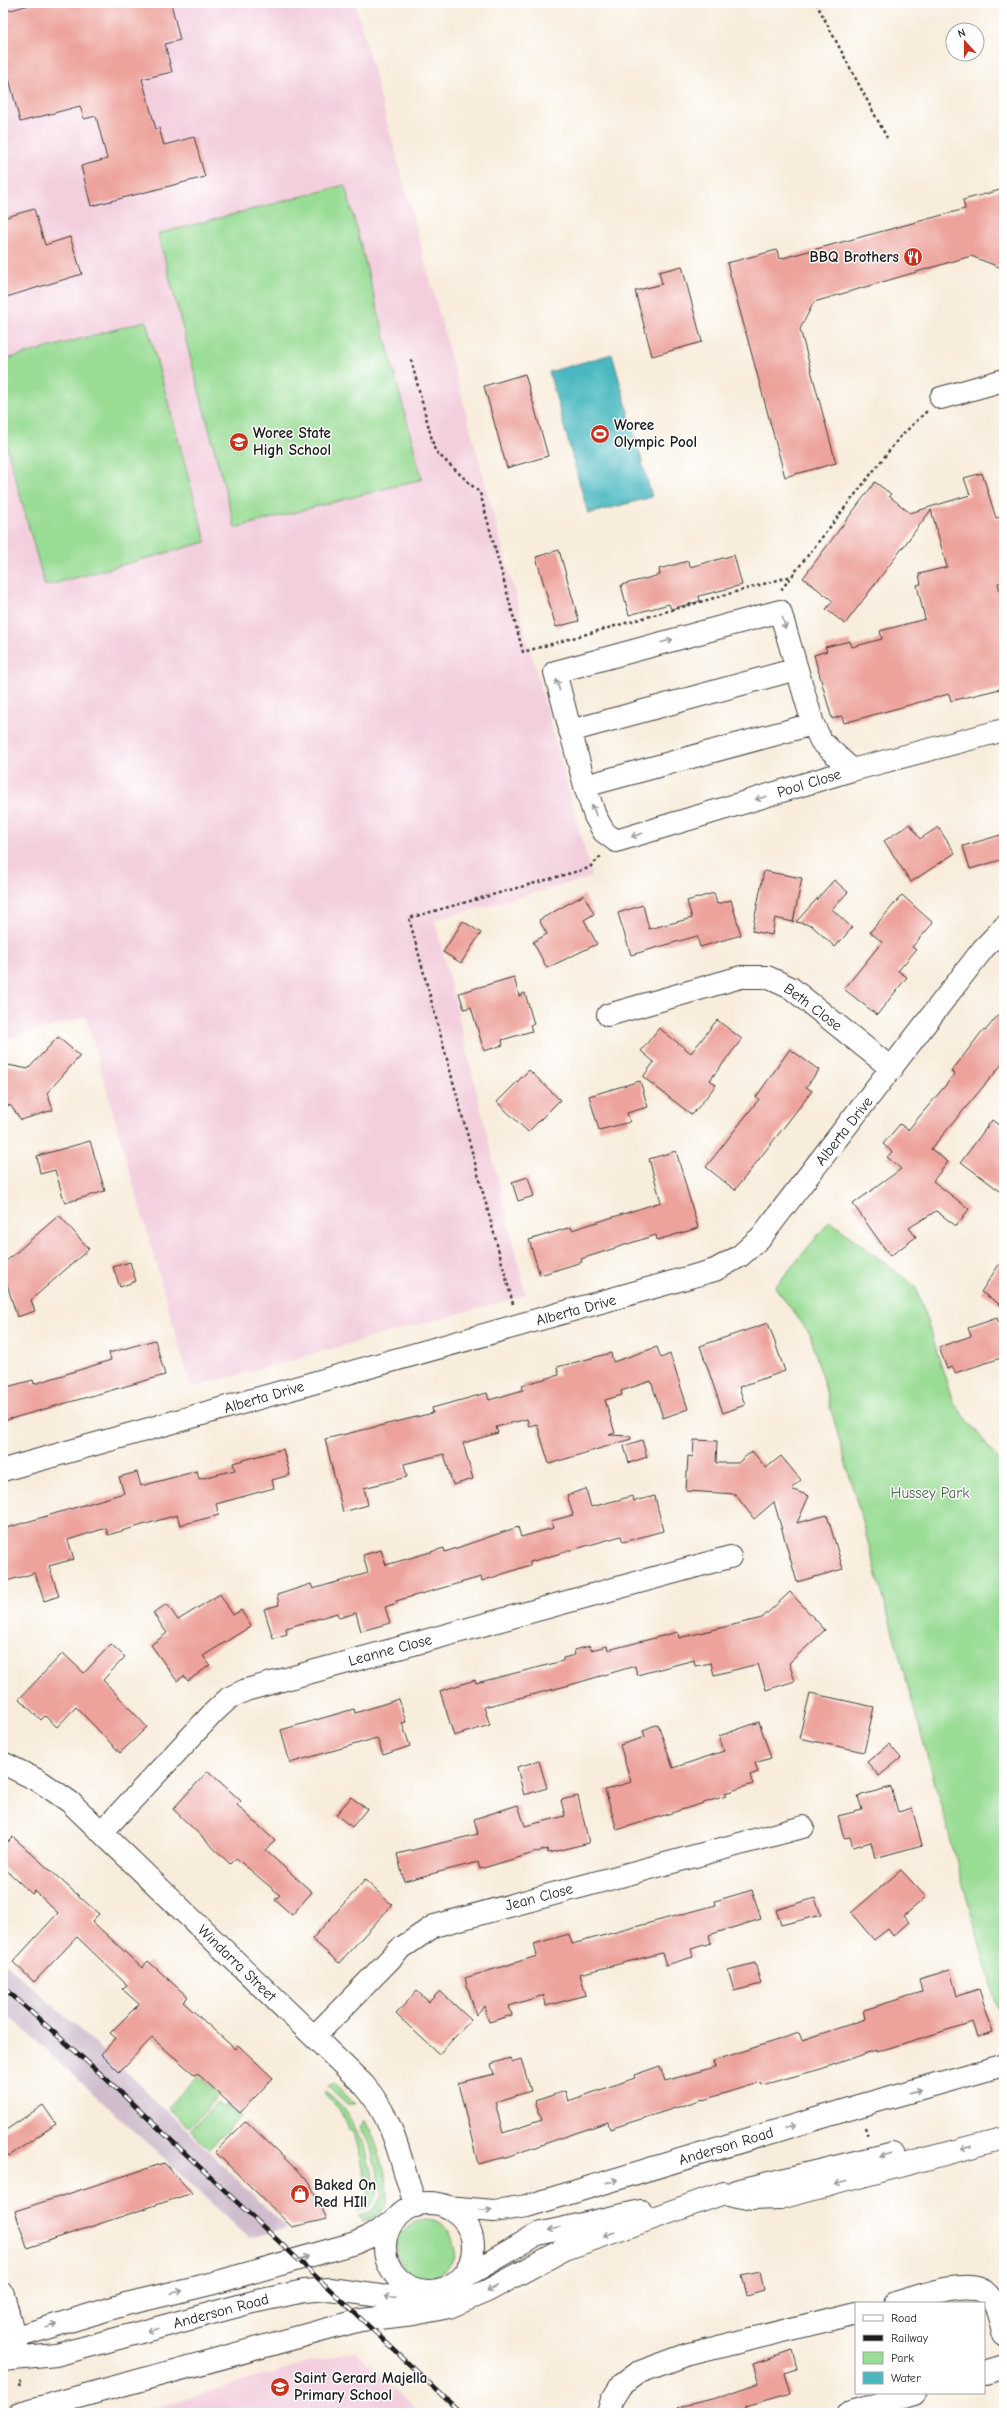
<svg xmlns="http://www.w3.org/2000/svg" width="1007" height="2416" font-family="'Comic Neue',sans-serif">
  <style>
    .built { fill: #f3cfde }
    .industrial { fill: #cfbdce }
    .green { fill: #99dc94; stroke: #5a7c58 }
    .water { fill: #49b8c0; stroke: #326a6e }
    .building { fill: #eda29b }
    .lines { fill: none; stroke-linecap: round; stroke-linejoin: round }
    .minor-casing { stroke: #3d3b39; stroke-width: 24 }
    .path { stroke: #3d3b39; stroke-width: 2.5; stroke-dasharray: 3 3; stroke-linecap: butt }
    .minor { stroke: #fff; stroke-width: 22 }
    .rail-casing { stroke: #1c1c1c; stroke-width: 4.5 }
    .rail { stroke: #fff; stroke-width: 3; stroke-dasharray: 9; stroke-linecap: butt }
    .oneway { stroke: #999 }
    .labels { text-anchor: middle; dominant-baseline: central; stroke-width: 3; stroke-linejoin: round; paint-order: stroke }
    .poi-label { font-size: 15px; font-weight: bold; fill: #1c1c1c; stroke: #fff; text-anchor: start }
    .street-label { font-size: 15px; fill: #1c1c1c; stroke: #fff }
    .park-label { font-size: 15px; fill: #485f46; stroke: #fff }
  </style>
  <rect width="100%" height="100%" fill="#fff"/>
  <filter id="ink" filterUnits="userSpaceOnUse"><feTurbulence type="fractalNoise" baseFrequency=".025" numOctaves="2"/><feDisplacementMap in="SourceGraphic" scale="8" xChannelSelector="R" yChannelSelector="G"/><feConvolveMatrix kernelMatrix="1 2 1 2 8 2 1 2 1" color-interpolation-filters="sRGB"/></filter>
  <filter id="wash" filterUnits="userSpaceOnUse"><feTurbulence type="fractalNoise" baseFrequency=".012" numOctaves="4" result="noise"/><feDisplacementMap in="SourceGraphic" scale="16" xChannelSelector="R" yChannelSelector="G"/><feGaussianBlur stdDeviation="0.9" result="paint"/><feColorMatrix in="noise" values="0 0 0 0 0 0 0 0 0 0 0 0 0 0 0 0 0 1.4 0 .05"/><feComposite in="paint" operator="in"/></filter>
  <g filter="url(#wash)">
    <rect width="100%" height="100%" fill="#f8eddc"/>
    <!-- built -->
    <path class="built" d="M 3,3 L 292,3 L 294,8 L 310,3 L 355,3 L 592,877 L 435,920 L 526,1295 L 191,1388 L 86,1017 L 3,1040 Z
      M 355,2351 L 420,2413 L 137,2413 L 309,2362 Z"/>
    <!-- industrial -->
    <path class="industrial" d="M 3,1961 L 130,2075 L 287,2228 L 249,2238 L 3,2010 Z"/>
    <!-- green -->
    <path class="green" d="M 345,185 L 422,479 L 235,528 L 158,234 Z
      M 146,321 L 206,542 L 45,586 L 3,433 L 3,360 Z
      M 830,1221 L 916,1287 L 953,1402 L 1004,1466 L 1004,2032 L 810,1334 L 775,1287 Z
      M 223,2049 L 225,2050 L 202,2078 L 218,2095 L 189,2128 L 168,2108 Z
      M 334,2083 L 355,2104 L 347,2104 L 328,2086 Z
      M 325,2090 L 342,2106 L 364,2143 L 377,2194 L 369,2208 L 357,2211 L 369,2192 L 354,2131 L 348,2129 L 339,2109 L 325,2094 Z
      M 217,2102 L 223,2107 L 226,2104 L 241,2116 L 209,2149 L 191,2130 Z
      M 365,2120 C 375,2137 394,2189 385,2207 C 380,2216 373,2219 363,2222 L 358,2217 L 372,2212 L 382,2194 L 370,2144 L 360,2127 Z
      M397 2249a29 29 0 1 1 58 0a29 29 0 1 1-58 0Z"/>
    <!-- water -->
    <path class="water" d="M 612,354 L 652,497 L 588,514 L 549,372 Z"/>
    <g id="blocks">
      <!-- building -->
      <path class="building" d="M 37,3 L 171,3 L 180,40 L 165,44 L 172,72 L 142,79 L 156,129 L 159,128 L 164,145 L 194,137 L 205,177 L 91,206 L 81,166 L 107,159 L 96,116 L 84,119 L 80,106 L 20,122 L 3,54 L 3,12 Z
        M 1004,189 L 1004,269 L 971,256 L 814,302 L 800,329 L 836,463 L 785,477 L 727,263 L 777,250 L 779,259 L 965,209 L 963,200 Z
        M 34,209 L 45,245 L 70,237 L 82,274 L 3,298 L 3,218 Z
        M 682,266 L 702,342 L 652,356 L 635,291 L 662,284 L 659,272 Z
        M 525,374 L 548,456 L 507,468 L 484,386 Z
        M 982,473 L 996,518 L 1004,516 L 1004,582 L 998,583 L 1004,608 L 1004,688 L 951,701 L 949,694 L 844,723 L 842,716 L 832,719 L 814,655 L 827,651 L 825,647 L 850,641 L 852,647 L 882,639 L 880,631 L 925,619 L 917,585 L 921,584 L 919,574 L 947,567 L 931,510 L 845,624 L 826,609 L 833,601 L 803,578 L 875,482 L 891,494 L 889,496 L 910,513 L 970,495 L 964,478 Z
        M 559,550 L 579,621 L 556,627 L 536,557 Z
        M 734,555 L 742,585 L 699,596 L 700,601 L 671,609 L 669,604 L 629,615 L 621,585 L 660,575 L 659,569 L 688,561 L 690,567 Z
        M 910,824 L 920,839 L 938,827 L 955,853 L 911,882 L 884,841 Z
        M 1004,834 L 1004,859 L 970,869 L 963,846 Z
        M 764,871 L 802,878 L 793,922 L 775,918 L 772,935 L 752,931 Z
        M 834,880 L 848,892 L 832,909 L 852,928 L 835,947 L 811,925 L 796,922 Z
        M 714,893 L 717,904 L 731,900 L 741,935 L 700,947 L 697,936 L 631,955 L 618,913 L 643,905 L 649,929 L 692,918 L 687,901 Z
        M 584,895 L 594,914 L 584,920 L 597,944 L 547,968 L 533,942 L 547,934 L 539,920 Z
        M 902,895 L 933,923 L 912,947 L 916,950 L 898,971 L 907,977 L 877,1015 L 844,989 L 882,942 L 870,932 Z
        M 463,921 L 481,933 L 461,963 L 443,952 Z
        M 514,977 L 519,996 L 525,993 L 534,1024 L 530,1025 L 532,1031 L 502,1040 L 503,1045 L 484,1051 L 471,1007 L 464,1009 L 459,993 Z
        M 1004,1008 L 1004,1062 L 931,1149 L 948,1162 L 933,1181 L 969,1209 L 956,1226 L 936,1211 L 909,1228 L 916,1237 L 890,1256 L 853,1204 L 901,1169 L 887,1157 L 892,1152 L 883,1144 L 900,1124 L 908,1130 L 955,1074 L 951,1072 L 983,1030 L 985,1031 Z
        M 717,1020 L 742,1039 L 710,1080 L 716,1085 L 692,1115 L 643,1077 L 654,1062 L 641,1051 L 659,1028 L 691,1053 Z
        M 58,1037 L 80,1056 L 47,1093 L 53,1110 L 21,1120 L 11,1106 L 3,1104 L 3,1064 L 28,1069 Z
        M 790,1049 L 819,1070 L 806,1087 L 812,1091 L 735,1190 L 706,1167 L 759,1099 L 756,1097 Z
        M 529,1070 L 560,1100 L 528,1132 L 497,1102 Z
        M 640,1081 L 648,1107 L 627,1113 L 630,1122 L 599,1130 L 589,1096 Z
        M 992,1120 L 1004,1129 L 1004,1194 L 961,1162 Z
        M 90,1141 L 105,1191 L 65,1203 L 55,1170 L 40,1174 L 37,1156 Z
        M 676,1151 L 698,1228 L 657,1240 L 656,1235 L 581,1259 L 582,1262 L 540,1275 L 529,1240 L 571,1227 L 572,1230 L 661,1202 L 649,1159 Z
        M 528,1177 L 534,1196 L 518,1201 L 512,1182 Z
        M 59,1215 L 89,1249 L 31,1300 L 35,1311 L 17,1317 L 6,1281 L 3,1282 L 3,1264 Z
        M 1004,1257 L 1004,1307 L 981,1292 Z
        M 130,1262 L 136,1281 L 120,1287 L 113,1267 Z
        M 997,1318 L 1004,1340 L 1004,1357 L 955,1373 L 953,1367 L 947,1369 L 939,1347 L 971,1336 L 968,1328 Z
        M 768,1323 L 785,1371 L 739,1387 L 745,1405 L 723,1413 L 700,1346 Z
        M 155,1340 L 165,1375 L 3,1421 L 3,1388 L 33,1380 L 34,1384 L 111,1360 L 109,1353 Z
        M 657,1347 L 661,1358 L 670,1354 L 688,1409 L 663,1418 L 651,1381 L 621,1391 L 622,1395 L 605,1400 L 615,1433 L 609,1435 L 630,1436 L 631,1439 L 549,1464 L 537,1424 L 529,1426 L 527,1419 L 496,1427 L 498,1433 L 463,1443 L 473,1479 L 453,1485 L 444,1454 L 404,1464 L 407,1477 L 364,1488 L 368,1505 L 343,1512 L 325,1439 L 433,1413 L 432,1408 L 487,1393 L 489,1400 L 523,1390 L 522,1385 L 559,1375 L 557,1367 L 611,1353 L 613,1362 Z
        M 642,1440 L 647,1457 L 629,1463 L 624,1446 Z
        M 694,1440 L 717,1441 L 716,1463 L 738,1463 L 752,1451 L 766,1468 L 781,1456 L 801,1480 L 791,1489 L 809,1496 L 797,1523 L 827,1515 L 843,1569 L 797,1582 L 774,1502 L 754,1519 L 735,1494 L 686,1491 L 688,1456 L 693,1457 Z
        M 283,1449 L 290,1475 L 272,1480 L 274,1488 L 216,1504 L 219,1515 L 180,1525 L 177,1515 L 108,1535 L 106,1528 L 68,1540 L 74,1559 L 49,1566 L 59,1596 L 44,1601 L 35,1573 L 3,1582 L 3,1529 L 124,1493 L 119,1477 L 137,1472 L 141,1486 L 197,1471 L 199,1479 L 235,1470 L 233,1463 Z
        M 586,1489 L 591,1507 L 633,1496 L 634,1501 L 655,1496 L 663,1531 L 623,1542 L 621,1536 L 530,1562 L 530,1565 L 482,1581 L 481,1577 L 396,1601 L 397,1603 L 385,1607 L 390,1623 L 361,1631 L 356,1613 L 339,1618 L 337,1613 L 286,1628 L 287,1634 L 273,1638 L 264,1609 L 279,1605 L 277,1595 L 311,1584 L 313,1589 L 368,1573 L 363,1555 L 381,1550 L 386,1565 L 444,1548 L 445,1552 L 518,1527 L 521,1537 L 553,1528 L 551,1521 L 573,1515 L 567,1495 Z
        M 790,1592 L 825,1630 L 789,1663 L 795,1681 L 766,1690 L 758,1664 L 714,1675 L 711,1663 L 695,1666 L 694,1660 L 637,1675 L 635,1666 L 570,1685 L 484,1707 L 490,1725 L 454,1736 L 440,1691 L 475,1680 L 476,1683 L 563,1661 L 563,1658 L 575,1655 L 574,1650 L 590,1646 L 591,1650 L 607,1646 L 608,1650 L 678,1632 L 679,1638 L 762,1618 Z
        M 220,1594 L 233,1615 L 241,1610 L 251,1626 L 203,1656 L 210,1665 L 188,1681 L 184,1676 L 177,1681 L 151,1645 L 167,1633 L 153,1613 L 167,1604 L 178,1620 Z
        M 111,1644 L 125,1657 L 103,1680 L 147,1727 L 120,1753 L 76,1707 L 57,1727 L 45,1716 L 41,1720 L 19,1699 L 63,1653 L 84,1673 Z
        M 810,1693 L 874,1707 L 864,1752 L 799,1738 Z
        M 399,1699 L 406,1722 L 402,1723 L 410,1746 L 383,1755 L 377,1738 L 290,1763 L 281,1730 L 354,1709 L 355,1713 Z
        M 759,1722 L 771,1758 L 755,1763 L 758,1772 L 750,1775 L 753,1784 L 725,1793 L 726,1796 L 617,1830 L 605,1790 L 631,1782 L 620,1745 L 645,1737 L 643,1730 L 658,1724 L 673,1768 L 724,1751 L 719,1736 Z
        M 889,1744 L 901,1758 L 879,1776 L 867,1762 Z
        M 539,1761 L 547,1788 L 524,1795 L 517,1767 Z
        M 208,1771 L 241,1801 L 237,1805 L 275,1841 L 265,1850 L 312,1892 L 292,1915 L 275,1900 L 280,1895 L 236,1858 L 230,1864 L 173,1809 Z
        M 891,1787 L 898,1812 L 912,1808 L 922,1845 L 875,1858 L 871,1842 L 853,1847 L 850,1837 L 844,1838 L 838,1816 L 862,1810 L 858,1796 Z
        M 578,1796 L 589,1843 L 548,1853 L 547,1849 L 480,1869 L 478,1862 L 404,1881 L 397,1854 L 478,1834 L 474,1819 L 518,1805 L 525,1826 L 565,1816 L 561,1800 Z
        M 351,1797 L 367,1809 L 352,1827 L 336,1815 Z
        M 13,1837 L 99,1914 L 92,1921 L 142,1968 L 148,1961 L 188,1997 L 183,2002 L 235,2049 L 238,2045 L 273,2078 L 240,2113 L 197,2073 L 195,2075 L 152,2038 L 119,2072 L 101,2054 L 116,2038 L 110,2033 L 139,2004 L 122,1989 L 127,1985 L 77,1937 L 34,1982 L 13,1962 L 58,1913 L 35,1891 L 32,1894 L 3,1867 L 3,1847 Z
        M 901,1870 L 926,1897 L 904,1916 L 909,1922 L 893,1936 L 888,1929 L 874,1940 L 851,1913 Z
        M 365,1880 L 392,1905 L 339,1963 L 312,1939 Z
        M 752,1890 L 761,1919 L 709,1935 L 711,1943 L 691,1949 L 693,1957 L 666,1965 L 662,1953 L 580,1974 L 586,1995 L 546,2006 L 544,1995 L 509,2006 L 512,2015 L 489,2022 L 484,2006 L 476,2015 L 465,1978 L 537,1956 L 534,1944 L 569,1934 L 572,1944 L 716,1905 L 715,1901 Z
        M 815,1898 L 821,1915 L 781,1925 L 776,1910 Z
        M 755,1963 L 761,1984 L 734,1991 L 728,1970 Z
        M 950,1970 L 957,1996 L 979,1989 L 993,2032 L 978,2037 L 973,2022 L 876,2052 L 876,2050 L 821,2069 L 762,2085 L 761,2082 L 703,2100 L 703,2099 L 610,2129 L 608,2122 L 506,2157 L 478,2164 L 458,2083 L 494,2074 L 491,2064 L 510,2058 L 512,2062 L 521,2059 L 531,2091 L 495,2102 L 503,2133 L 542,2120 L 535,2101 L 565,2091 L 568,2101 L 635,2078 L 634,2075 L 660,2066 L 665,2081 L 715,2067 L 713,2061 L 799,2033 L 802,2040 L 866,2019 L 864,2010 L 922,1992 L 919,1979 Z
        M 417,1991 L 429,2002 L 440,1991 L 471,2020 L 439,2054 L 396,2014 Z
        M 43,2105 L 56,2124 L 9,2156 L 3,2148 L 3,2132 Z
        M 246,2121 L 309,2182 L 327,2219 L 292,2227 L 215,2152 Z
        M 164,2163 L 192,2193 L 27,2248 L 15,2211 Z
        M 760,2272 L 764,2290 L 747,2295 L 742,2276 Z
        M 792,2351 L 797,2369 L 785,2373 L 791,2394 L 745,2407 L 747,2413 L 679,2413 L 679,2407 L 716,2398 L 759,2383 L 753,2364 Z"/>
    </g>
  </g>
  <g filter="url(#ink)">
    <use href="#blocks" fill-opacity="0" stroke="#3d3b39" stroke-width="1"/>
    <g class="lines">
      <!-- minor casing -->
      <g class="minor-casing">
        <path id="minor" d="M 941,398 L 1004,380
          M 570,731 L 797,669
          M 852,770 L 821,741 L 813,724 L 780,611 L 555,672 L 585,786 L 595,816 L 604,832 L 616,841 L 852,770 L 1004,730
          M 585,786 L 813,724
          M 608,1015 L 741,977 L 767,977 L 791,988 L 892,1069
          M 3,1470 L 715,1270 L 740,1256 L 761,1237 L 983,949 L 1004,927
          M 3,1763 L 41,1782 L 70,1802 L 364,2085 C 397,2123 399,2161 416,2206
          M 102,1832 L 214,1712 L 229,1698 L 246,1690 L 730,1557
          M 314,2037 L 400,1949 L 434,1926 L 803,1827
          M 736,2191 L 893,2153
          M385 2247a44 44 0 1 1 88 0a44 44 0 1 1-88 0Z
          M 447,2207 L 494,2211 L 527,2206 L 859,2106 L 1004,2065
          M 454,2283 L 538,2234 L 641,2211
          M 3,2294 L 18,2351
          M 895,2303 C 914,2298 967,2278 984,2291 C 997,2301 1000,2321 1004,2335
          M 3,2341 L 126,2304 L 214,2283 L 355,2243 L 371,2236 L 395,2220
          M 3,2360 L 56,2355 L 253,2302 L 304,2291 L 330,2289 L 380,2296 L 406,2297 L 419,2296 L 441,2289
          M 984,2372 L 1004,2366
          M 19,2413 L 361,2320 L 414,2314 L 449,2307 L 487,2291 L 565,2249 L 724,2193 L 752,2199 L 780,2198 L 1004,2138
          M 608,2413 L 612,2400 L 622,2384 L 637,2373 L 686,2355 L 856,2313
          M 848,2413 L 915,2393"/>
      </g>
      <!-- path -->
      <path class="path" d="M 816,3 L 887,138
        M 411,360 L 435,451 L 480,493 L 523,652 L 792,576
        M 781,590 L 899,438 L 927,411
        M 513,1304 L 409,918 L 589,868 L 601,856
        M 865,2127 L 868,2137
        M 20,2386 L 18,2382 L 21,2381"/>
      <!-- minor -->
      <use href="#minor" class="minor"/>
      <!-- rail casing -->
      <g class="rail-casing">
        <path id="rail" d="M 3,1987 L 103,2076 L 461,2413"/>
      </g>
      <!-- rail -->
      <use href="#rail" class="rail"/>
    </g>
    <!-- one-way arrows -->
    <defs><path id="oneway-shaft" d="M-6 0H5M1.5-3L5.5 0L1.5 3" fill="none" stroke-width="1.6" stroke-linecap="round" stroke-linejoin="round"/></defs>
    <g class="oneway">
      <use href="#oneway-shaft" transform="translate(784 623) rotate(74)"/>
      <use href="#oneway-shaft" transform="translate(667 641) rotate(-15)"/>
      <use href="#oneway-shaft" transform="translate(558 685) rotate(-105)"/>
      <use href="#oneway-shaft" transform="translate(761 798) rotate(163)"/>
      <use href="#oneway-shaft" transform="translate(594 810) rotate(-110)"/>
      <use href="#oneway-shaft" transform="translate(637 835) rotate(163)"/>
      <use href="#oneway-shaft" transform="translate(915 2091) rotate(-16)"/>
      <use href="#oneway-shaft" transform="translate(790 2127) rotate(-17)"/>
      <use href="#oneway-shaft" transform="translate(966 2148) rotate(164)"/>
      <use href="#oneway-shaft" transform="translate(885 2155) rotate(164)"/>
      <use href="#oneway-shaft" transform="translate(612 2181) rotate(-17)"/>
      <use href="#oneway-shaft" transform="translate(841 2183) rotate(165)"/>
      <use href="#oneway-shaft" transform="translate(486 2210)"/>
      <use href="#oneway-shaft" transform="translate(554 2229) rotate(165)"/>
      <use href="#oneway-shaft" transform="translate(609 2234) rotate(162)"/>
      <use href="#oneway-shaft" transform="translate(303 2258) rotate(-16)"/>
      <use href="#oneway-shaft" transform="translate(492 2288) rotate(150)"/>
      <use href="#oneway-shaft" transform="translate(177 2292) rotate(-14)"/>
      <use href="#oneway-shaft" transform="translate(390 2297) rotate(-177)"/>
      <use href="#oneway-shaft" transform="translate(52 2326) rotate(-16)"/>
      <use href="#oneway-shaft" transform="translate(153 2330) rotate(165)"/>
    </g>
  </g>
  <!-- icons -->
  <defs>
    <g id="restaurant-disc" transform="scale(1)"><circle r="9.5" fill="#c8321e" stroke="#fff"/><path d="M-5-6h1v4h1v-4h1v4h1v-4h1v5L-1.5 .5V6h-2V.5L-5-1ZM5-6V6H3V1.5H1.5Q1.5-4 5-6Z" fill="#fff"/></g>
    <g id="stadium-disc" transform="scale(1)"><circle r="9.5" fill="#c8321e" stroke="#fff"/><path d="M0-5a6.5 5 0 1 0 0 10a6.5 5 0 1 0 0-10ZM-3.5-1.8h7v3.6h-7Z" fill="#fff"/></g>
    <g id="school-disc" transform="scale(1)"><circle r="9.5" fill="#c8321e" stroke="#fff"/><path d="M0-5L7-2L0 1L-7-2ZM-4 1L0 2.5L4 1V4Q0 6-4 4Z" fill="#fff"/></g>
    <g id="shop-disc" transform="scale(1)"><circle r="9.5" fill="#c8321e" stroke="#fff"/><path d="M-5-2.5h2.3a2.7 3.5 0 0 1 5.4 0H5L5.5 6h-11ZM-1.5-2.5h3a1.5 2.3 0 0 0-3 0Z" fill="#fff"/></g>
  </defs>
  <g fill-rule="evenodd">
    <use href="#restaurant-disc" x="913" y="257"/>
    <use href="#stadium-disc" x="600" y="434"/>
    <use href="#school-disc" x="239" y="442"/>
    <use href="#shop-disc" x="300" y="2194"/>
    <use href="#school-disc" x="280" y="2387"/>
  </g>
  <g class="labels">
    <!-- poi labels -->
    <g class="poi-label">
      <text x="899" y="257" text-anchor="end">BBQ Brothers</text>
      <text x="614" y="425">Woree<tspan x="614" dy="17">Olympic Pool</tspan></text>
      <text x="253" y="433">Woree State<tspan x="253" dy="17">High School</tspan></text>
      <text x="314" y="2185">Baked On<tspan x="314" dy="17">Red HIll</tspan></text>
      <text x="294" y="2378">Saint Gerard Majella<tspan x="294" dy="17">Primary School</tspan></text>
    </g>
    <!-- street labels -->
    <g class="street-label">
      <text transform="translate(809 783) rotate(-17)">Pool Close</text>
      <text transform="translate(813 1007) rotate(37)">Beth Close</text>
      <text transform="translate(844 1131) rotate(-52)">Alberta Drive</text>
      <text transform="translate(576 1310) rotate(-15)">Alberta Drive</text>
      <text transform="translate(264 1397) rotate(-16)">Alberta Drive</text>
      <text transform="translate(390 1650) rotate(-15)">Leanne Close</text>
      <text transform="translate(539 1897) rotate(-15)">Jean Close</text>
      <text transform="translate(237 1963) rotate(44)">Windarra Street</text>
      <text transform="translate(726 2146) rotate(-17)">Anderson Road</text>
      <text transform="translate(221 2311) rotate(-15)">Anderson Road</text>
    </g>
    <!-- park labels -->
    <g class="park-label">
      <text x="930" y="1493">Hussey Park</text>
    </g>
  </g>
  <!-- margin -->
  <rect width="1007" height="2416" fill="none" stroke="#fff" stroke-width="16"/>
  <!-- legend -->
  <rect x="855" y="2302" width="130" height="92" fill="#ffffff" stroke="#a4a4a4"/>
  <rect x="863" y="2315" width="20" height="6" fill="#ffffff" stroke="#a4a4a4"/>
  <text x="891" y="2322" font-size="12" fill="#1c1c1c">Road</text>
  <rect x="863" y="2335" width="20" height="6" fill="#1c1c1c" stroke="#a4a4a4"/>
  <text x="891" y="2342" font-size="12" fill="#1c1c1c">Railway</text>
  <rect x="863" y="2352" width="20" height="12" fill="#99dc94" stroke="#a4a4a4"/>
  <text x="891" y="2362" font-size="12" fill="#1c1c1c">Park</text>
  <rect x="863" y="2372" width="20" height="12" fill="#49b8c0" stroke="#a4a4a4"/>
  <text x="891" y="2382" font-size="12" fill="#1c1c1c">Water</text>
  <!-- north arrow -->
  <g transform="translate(965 42) rotate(339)"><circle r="19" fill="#ffffff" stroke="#a4a4a4"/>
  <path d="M0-3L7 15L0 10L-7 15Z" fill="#c8321e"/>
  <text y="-6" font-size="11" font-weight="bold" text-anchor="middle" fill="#1c1c1c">N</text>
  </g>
</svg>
